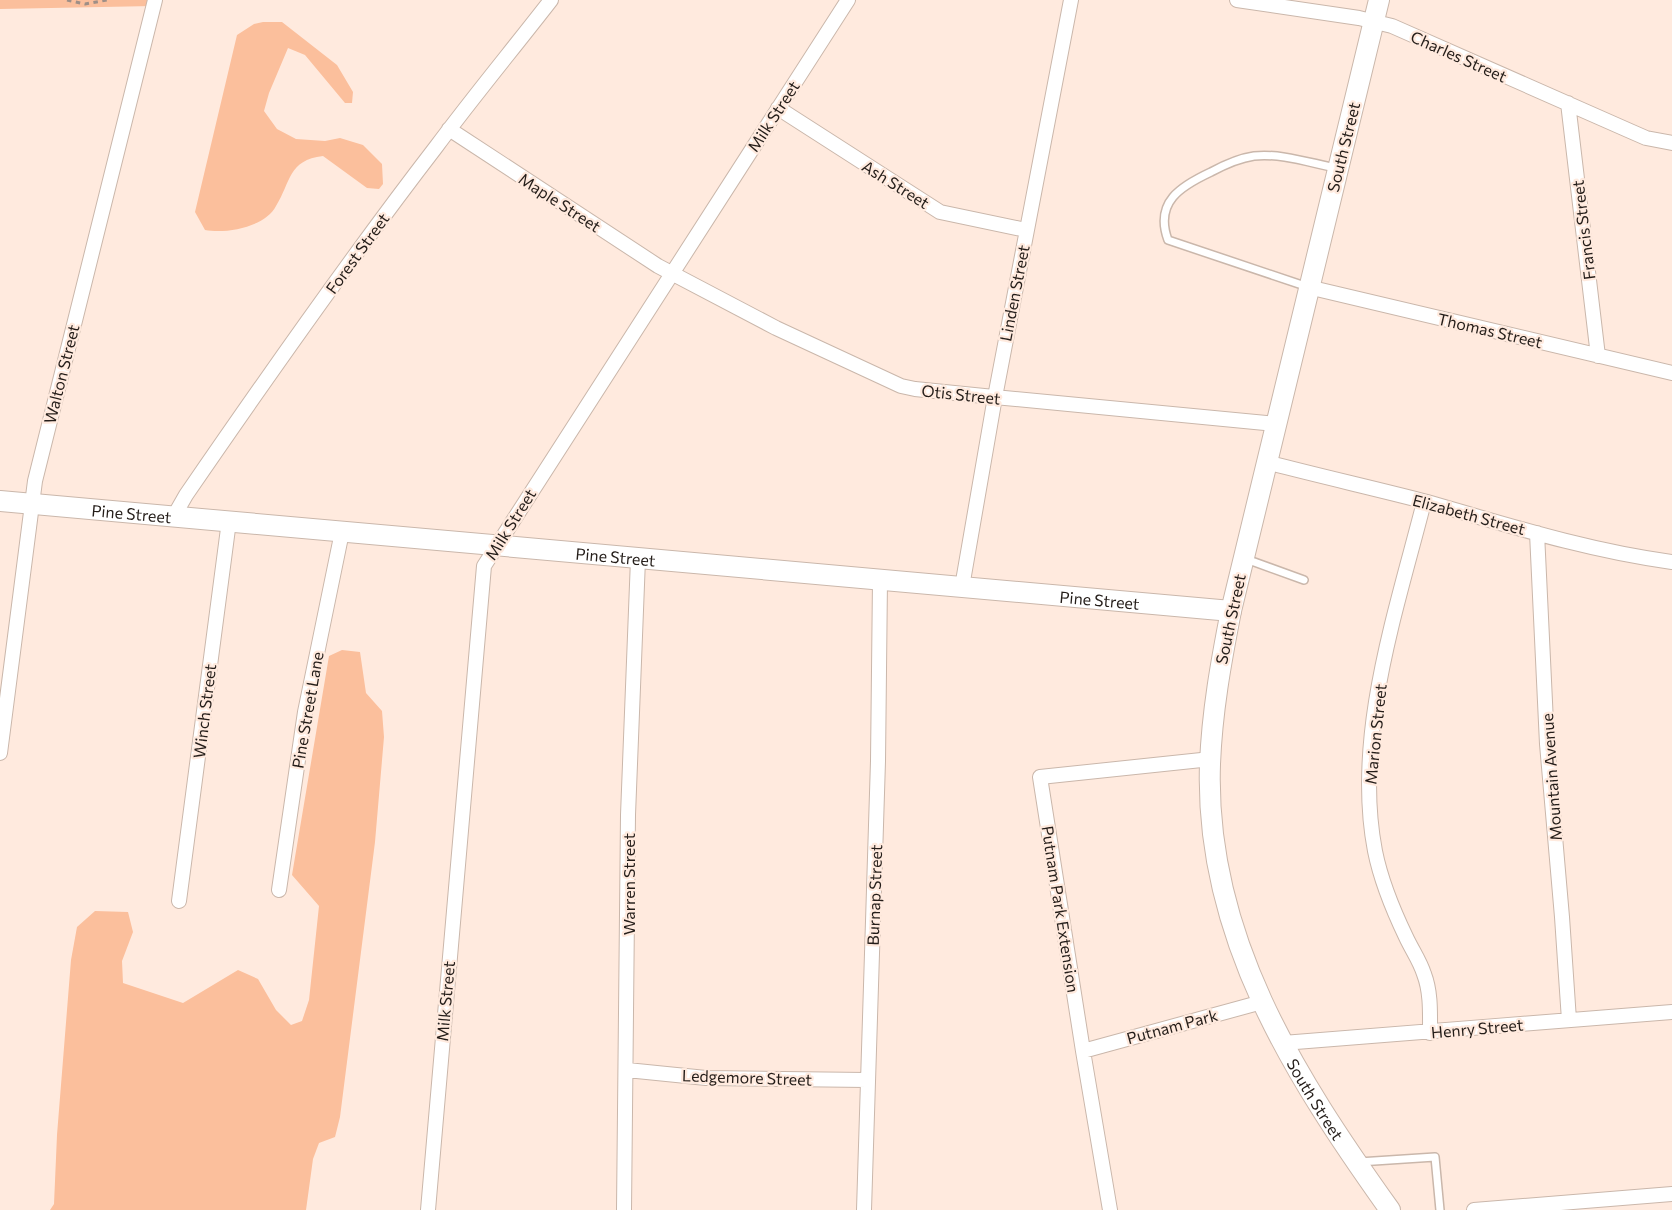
<svg xmlns="http://www.w3.org/2000/svg" width="1672" height="1210" font-family="Commissioner,sans-serif">
  <style>
    .green { fill: #fbbf9c }
    .lines { fill: none; stroke-linecap: round; stroke-linejoin: round }
    .lane-casing { stroke: #cab7ab; stroke-width: 10 }
    .street-casing { stroke: #cab7ab; stroke-width: 16 }
    .secondary-casing { stroke: #cab7ab; stroke-width: 22 }
    .path { stroke: #9e8f87; stroke-width: 3; stroke-dasharray: 4.5 4.5; stroke-linecap: butt }
    .lane { stroke: #fff; stroke-width: 7 }
    .street { stroke: #fff; stroke-width: 14 }
    .secondary { stroke: #fff; stroke-width: 20 }
    .labels { text-anchor: middle; dominant-baseline: central; stroke-width: 4.5; stroke-linejoin: round; paint-order: stroke }
    .street-label { font-size: 16px; fill: #241d19; stroke: #ffeade }
  </style>
  <rect width="100%" height="100%" fill="#ffeade"/>
  <!-- green -->
  <path class="green" d="M 0,0 L 155,0 L 153,6 L 0,9 Z
    M 263,22 L 282,22 L 337,65 L 353,92 L 352,103 L 345,103 L 305,55 L 288,48 L 269,93 L 264,111 L 277,129 L 296,139 L 325,141 L 340,138 L 363,145 L 382,164 L 383,184 L 379,189 L 367,188 L 323,156 C 288,160 291,182 276,206 C 265,227 227,234 205,230 L 195,212 L 237,35 L 254,24 Z
    M 342,650 L 360,652 L 366,693 L 382,711 L 384,737 L 375,842 L 340,1117 L 335,1137 L 319,1143 L 313,1159 L 306,1210 L 50,1210 L 54,1204 L 57,1135 L 71,960 L 77,927 L 95,911 L 128,912 L 133,932 L 122,961 L 123,983 L 183,1003 L 238,970 L 258,979 L 276,1010 L 291,1025 L 302,1021 L 309,1000 L 319,906 L 292,875 L 329,656 Z"/>
  <g class="lines">
    <!-- lane casing -->
    <g class="lane-casing">
      <path id="lane" d="M 1308,287 L 1168,240 C 1154,202 1181,186 1211,172 C 1224,165 1240,158 1254,156 C 1281,153 1310,163 1336,168
        M 1246,559 L 1304,580
        M 1359,1162 L 1435,1157 L 1440,1210"/>
    </g>
    <!-- street casing -->
    <g class="street-casing">
      <path id="street" d="M 1237,0 L 1359,18 L 1392,26 L 1630,131 L 1646,138 L 1672,143
        M 1568,103 L 1598,356
        M 778,108 L 940,212 L 1026,230
        M 449,129 L 658,266 L 776,328 L 901,386 L 915,389 L 984,396 L 1276,424
        M 1308,287 L 1672,373
        M 1266,462 C 1319,476 1373,488 1427,502 C 1507,525 1589,551 1672,562
        M 1424,502 C 1396,612 1353,737 1375,851 C 1381,881 1393,910 1406,937 C 1412,950 1420,961 1424,974 C 1431,992 1430,1013 1430,1033
        M 174,516 L 186,495 C 267,377 349,260 436,147 C 473,97 513,49 551,0
        M 1537,533 L 1547,744 L 1562,917 L 1569,1020
        M 962,587 L 995,397 L 1071,0
        M 0,753 L 35,481 L 155,0
        M 279,890 L 305,712 L 342,532
        M 179,901 L 229,521
        M 1283,1043 L 1672,1012
        M 1083,1051 L 1262,1002
        M 627,1070 L 706,1078 L 867,1080
        M 428,1210 L 484,566 L 848,0
        M 624,1210 L 628,815 L 638,559
        M 864,1210 L 878,761 L 880,580
        M 1110,1210 L 1083,1051 L 1040,777 L 1211,759
        M 1474,1210 L 1672,1194"/>
    </g>
    <!-- secondary casing -->
    <g class="secondary-casing">
      <g id="secondary">
        <path id="s1" d="M 1379,0 L 1231,611 C 1221,662 1212,712 1210,764 C 1204,935 1295,1077 1390,1210"/>
        <path id="s2" d="M 0,501 L 1231,611"/>
      </g>
    </g>
    <!-- path -->
    <path class="path" d="M 67,0 L 85,4 L 107,0"/>
    <!-- lane -->
    <use href="#lane" class="lane"/>
    <!-- street -->
    <use href="#street" class="street"/>
    <!-- secondary -->
    <use href="#secondary" class="secondary"/>
  </g>
  <g class="labels">
    <!-- street labels -->
    <g class="street-label">
      <text transform="translate(1459 56) rotate(24)">Charles Street</text>
      <text transform="translate(773 116) rotate(-57)">Milk Street</text>
      <text transform="translate(1343 147) rotate(-76)">South Street</text>
      <text transform="translate(896 184) rotate(32)">Ash Street</text>
      <text transform="translate(560 202) rotate(33)">Maple Street</text>
      <text transform="translate(1583 230) rotate(-97)">Francis Street</text>
      <text transform="translate(357 253) rotate(-54)">Forest Street</text>
      <text transform="translate(1014 293) rotate(-79)">Linden Street</text>
      <text transform="translate(1490 330) rotate(13)">Thomas Street</text>
      <text transform="translate(61 374) rotate(-76)">Walton Street</text>
      <text transform="translate(961 394) rotate(6)">Otis Street</text>
      <text stroke="none"><textPath href="#s2" startOffset="132">Pine Street</textPath></text>
      <text transform="translate(1469 514) rotate(15)">Elizabeth Street</text>
      <text transform="translate(510 524) rotate(-58)">Milk Street</text>
      <text stroke="none"><textPath href="#s2" startOffset="618">Pine Street</textPath></text>
      <text stroke="none"><textPath href="#s2" startOffset="1104">Pine Street</textPath></text>
      <text transform="translate(1230 619) rotate(-78)">South Street</text>
      <text transform="translate(307 710) rotate(-80)">Pine Street Lane</text>
      <text transform="translate(204 711) rotate(-83)">Winch Street</text>
      <text transform="translate(1375 734) rotate(-84)">Marion Street</text>
      <text transform="translate(1551 777) rotate(-94)">Mountain Avenue</text>
      <text transform="translate(628 884) rotate(-90)">Warren Street</text>
      <text transform="translate(874 895) rotate(-88)">Burnap Street</text>
      <text transform="translate(1061 909) rotate(81)">Putnam Park Extension</text>
      <text transform="translate(445 1001) rotate(-85)">Milk Street</text>
      <text transform="translate(1172 1026) rotate(-15)">Putnam Park</text>
      <text transform="translate(1477 1028) rotate(-5)">Henry Street</text>
      <text transform="translate(747 1077) rotate(2)">Ledgemore Street</text>
      <text stroke="none"><textPath href="#s1" startOffset="1140">South Street</textPath></text>
    </g>
  </g>
</svg>
